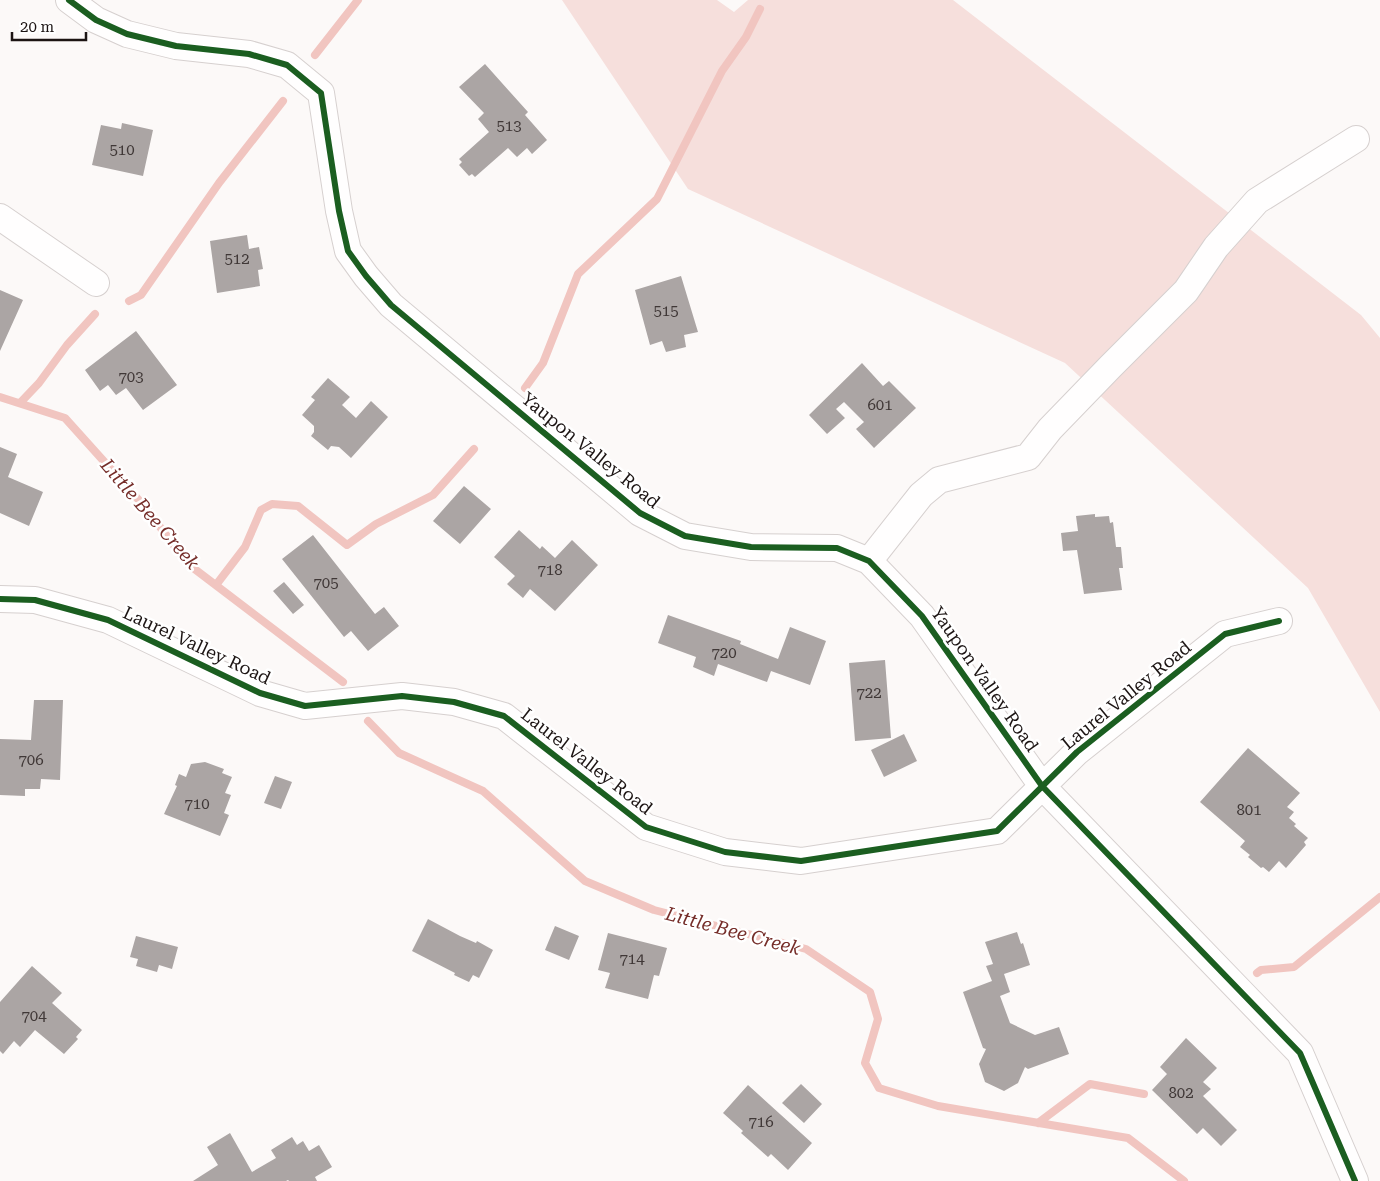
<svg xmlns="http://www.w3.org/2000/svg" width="1380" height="1181" font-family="'Roboto Serif',serif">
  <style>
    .green { fill: #f6dfdc }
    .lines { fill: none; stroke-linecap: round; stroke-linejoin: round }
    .stream { stroke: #f1c5c0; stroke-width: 8 }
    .building { fill: #aba5a4 }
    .minor-casing { stroke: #d6d0cf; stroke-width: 28 }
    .minor { stroke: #fffefe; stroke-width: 26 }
    .cycleway-casing { stroke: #fff; stroke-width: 9 }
    .cycleway { stroke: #1b5e20; stroke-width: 6 }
    .labels { text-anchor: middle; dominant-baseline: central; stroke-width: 5; stroke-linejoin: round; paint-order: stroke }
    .number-label { font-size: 15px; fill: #403837 }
    .street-label { font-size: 18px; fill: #1c1413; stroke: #fff }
    .water-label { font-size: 19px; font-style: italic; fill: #762e2a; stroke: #fff }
  </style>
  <rect width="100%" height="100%" fill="#fcf9f8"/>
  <!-- green -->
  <path class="green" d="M 562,0 L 717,0 L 734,12 L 748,0 L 953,0 L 1361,315 L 1380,338 L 1380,712 L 1308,588 L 1065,363 L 688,189 Z"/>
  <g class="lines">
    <!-- stream -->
    <path class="stream" d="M 315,55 L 358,0
      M 129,301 L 141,295 L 219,183 L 283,101
      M 525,388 L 543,363 L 578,274 L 657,199 L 722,71 L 746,37 L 760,9
      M 0,397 L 65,418 L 145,507 L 188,564 L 343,682
      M 20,403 L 39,383 L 67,345 L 95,314
      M 216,585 L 245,547 L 261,510 L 272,504 L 298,506 L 347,545 L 376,524 L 433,495 L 474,449
      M 368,721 L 399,753 L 483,791 L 585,881 L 654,910 L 806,949 L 870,992 L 878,1019 L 865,1063 L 879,1088 L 938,1106 L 1128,1138 L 1184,1181
      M 1257,973 L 1261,970 L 1294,967 L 1380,897
      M 1038,1123 L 1090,1084 L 1144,1094"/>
  </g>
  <!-- building -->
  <path class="building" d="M 485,64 L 528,112 L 525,115 L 547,140 L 532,154 L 527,148 L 517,157 L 508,148 L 475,177 L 472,174 L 469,176 L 459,165 L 462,162 L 459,159 L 489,132 L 478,119 L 484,113 L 459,87 Z
    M 122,123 L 153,130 L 143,176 L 92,165 L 101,125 L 121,129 Z
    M 247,235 L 249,249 L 259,247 L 263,269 L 258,270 L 260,286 L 217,293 L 210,241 Z
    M 681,276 L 698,332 L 684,335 L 686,347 L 666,352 L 662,341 L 650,345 L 635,290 Z
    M 0,290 L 23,300 L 0,351 Z
    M 136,331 L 177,385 L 143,410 L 126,388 L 116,395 L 108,385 L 100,391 L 85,370 Z
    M 862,363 L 883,386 L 889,381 L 916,408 L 874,448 L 856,429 L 864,422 L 844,402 L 836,409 L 845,418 L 827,434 L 809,415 Z
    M 328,378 L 350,397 L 342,405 L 356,418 L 371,401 L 388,417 L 351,458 L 339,447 L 331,446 L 328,450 L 311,436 L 314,432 L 314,426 L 302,415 L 315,400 L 311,397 Z
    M 0,447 L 17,454 L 8,477 L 43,492 L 29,526 L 0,513 Z
    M 464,486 L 491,509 L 460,544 L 433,521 Z
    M 1095,514 L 1095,517 L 1109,516 L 1110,523 L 1113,522 L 1116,547 L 1121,547 L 1123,568 L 1119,568 L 1122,590 L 1084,594 L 1077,550 L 1063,551 L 1061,533 L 1078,531 L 1076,516 Z
    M 519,530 L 540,549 L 542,546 L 555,558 L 572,540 L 598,565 L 555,611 L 530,589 L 523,598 L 507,584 L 515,576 L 494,557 Z
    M 313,535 L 375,614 L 384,607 L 399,626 L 368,651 L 351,631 L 344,637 L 282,559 Z
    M 284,582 L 304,605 L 293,614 L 273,591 Z
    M 668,615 L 741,641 L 740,644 L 778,659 L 790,627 L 826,641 L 810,685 L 771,671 L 767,682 L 718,664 L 714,676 L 693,667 L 696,657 L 658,643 Z
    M 885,660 L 891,738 L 855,741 L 849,663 Z
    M 34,700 L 63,700 L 60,780 L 41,779 L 40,789 L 25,789 L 25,796 L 0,795 L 0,739 L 31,740 Z
    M 904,734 L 917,761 L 884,777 L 871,750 Z
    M 1248,748 L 1300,793 L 1287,807 L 1294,812 L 1289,818 L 1296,824 L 1294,826 L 1308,838 L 1304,842 L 1306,845 L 1286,868 L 1279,861 L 1269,872 L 1263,867 L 1261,868 L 1248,857 L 1250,855 L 1240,847 L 1245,841 L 1200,802 Z
    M 205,762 L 224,769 L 222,773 L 232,777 L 225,793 L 231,795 L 224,813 L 229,815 L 220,836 L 164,814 L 177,786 L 175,785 L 179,774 L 186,777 L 191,764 Z
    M 275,776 L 292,782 L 281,809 L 264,803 Z
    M 428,919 L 460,936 L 476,943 L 477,941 L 493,950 L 479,978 L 473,975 L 469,982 L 454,975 L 455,973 L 412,951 Z
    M 555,926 L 579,936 L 569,960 L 545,950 Z
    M 1017,932 L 1021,944 L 1023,943 L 1030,965 L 1004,974 L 1010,992 L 1000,996 L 1010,1023 L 1035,1035 L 1059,1027 L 1069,1054 L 1028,1069 L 1025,1067 L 1018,1083 L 1004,1091 L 985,1082 L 979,1064 L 986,1049 L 983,1048 L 963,992 L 992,981 L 986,966 L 993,964 L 985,942 Z
    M 608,933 L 667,948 L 659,976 L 654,975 L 648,999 L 605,988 L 610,973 L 598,970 Z
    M 136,936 L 178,947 L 172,969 L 159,965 L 157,972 L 136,966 L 138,959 L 130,957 Z
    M 32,966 L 62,993 L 52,1003 L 82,1030 L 76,1037 L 78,1039 L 64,1054 L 35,1030 L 20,1047 L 14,1041 L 3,1054 L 0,1051 L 0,1002 Z
    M 1186,1038 L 1217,1068 L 1203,1082 L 1211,1089 L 1203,1096 L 1237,1130 L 1221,1146 L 1203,1128 L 1197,1134 L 1152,1090 L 1167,1074 L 1160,1067 Z
    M 801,1084 L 822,1104 L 804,1123 L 782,1103 Z
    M 748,1085 L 812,1143 L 788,1170 L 771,1154 L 768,1157 L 741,1133 L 743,1131 L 723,1113 Z
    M 230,1133 L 252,1172 L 276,1158 L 271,1150 L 292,1137 L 297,1145 L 303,1141 L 309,1151 L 319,1145 L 332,1167 L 315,1177 L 317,1181 L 289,1181 L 288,1180 L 286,1181 L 193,1181 L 218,1165 L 207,1147 Z"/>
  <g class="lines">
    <!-- minor casing -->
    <g class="minor-casing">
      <path id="minor" d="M 69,0 L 96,20 L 127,34 L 176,46 L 249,54 L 287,65 L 321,93 L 339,211 L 348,251 L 366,276 L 391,305 L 640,513 L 685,536 L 751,547 L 837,548 L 869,561 L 922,616 L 1042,786 L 1300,1053 L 1355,1181
        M 0,217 L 96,283
        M 869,561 L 921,495 L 939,480 L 1028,457 L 1050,429 L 1110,367 L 1186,291 L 1216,247 L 1257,201 L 1356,139
        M 0,599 L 35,600 L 108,620 L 260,693 L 305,706 L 402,696 L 454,702 L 504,716 L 646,827 L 725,852 L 801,861 L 997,831 L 1077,752 L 1225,634 L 1279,621"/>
    </g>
    <!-- minor -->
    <use href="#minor" class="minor"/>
    <!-- cycleway casing -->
    <g class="cycleway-casing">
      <path id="cycleway" d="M 69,0 L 96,20 L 127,34 L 176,46 L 249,54 L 287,65 L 321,93 L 339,211 L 348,251 L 366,276 L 391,305 L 640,513 L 685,536 L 751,547 L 837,548 L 869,561 L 922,616 L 1042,786 L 1300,1053 L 1355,1181
        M 0,599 L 35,600 L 108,620 L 260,693 L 305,706 L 402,696 L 454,702 L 504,716 L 646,827 L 725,852 L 801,861 L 997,831 L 1077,752 L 1225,634 L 1279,621"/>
    </g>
    <!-- cycleway -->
    <use href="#cycleway" class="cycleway"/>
  </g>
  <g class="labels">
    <!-- number labels -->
    <g class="number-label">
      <text x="509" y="126">513</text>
      <text x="122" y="150">510</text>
      <text x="237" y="259">512</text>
      <text x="666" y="311">515</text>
      <text x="131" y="377">703</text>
      <text x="880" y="405">601</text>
      <text x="550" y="570">718</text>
      <text x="326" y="583">705</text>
      <text x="724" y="653">720</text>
      <text x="869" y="693">722</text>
      <text x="31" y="760">706</text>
      <text x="197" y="804">710</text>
      <text x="1249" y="810">801</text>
      <text x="632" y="959">714</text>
      <text x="34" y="1016">704</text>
      <text x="1181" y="1093">802</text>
      <text x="761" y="1122">716</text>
    </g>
    <!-- street labels -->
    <g class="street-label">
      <text transform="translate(591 450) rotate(39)">Yaupon Valley Road</text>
      <text transform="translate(197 645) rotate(25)">Laurel Valley Road</text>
      <text transform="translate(985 679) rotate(55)">Yaupon Valley Road</text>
      <text transform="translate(1126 695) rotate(-39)">Laurel Valley Road</text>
      <text transform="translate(587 761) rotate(38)">Laurel Valley Road</text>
    </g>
    <!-- water labels -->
    <g class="water-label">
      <text transform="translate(150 514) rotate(49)">Little Bee Creek</text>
      <text transform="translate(733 931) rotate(15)">Little Bee Creek</text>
    </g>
  </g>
  <!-- scale -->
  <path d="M12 32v8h74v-8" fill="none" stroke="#1c1413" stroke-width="2.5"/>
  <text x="20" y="32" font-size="15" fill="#1c1413" stroke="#ffffff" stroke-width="4" paint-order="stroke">20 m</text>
</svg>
